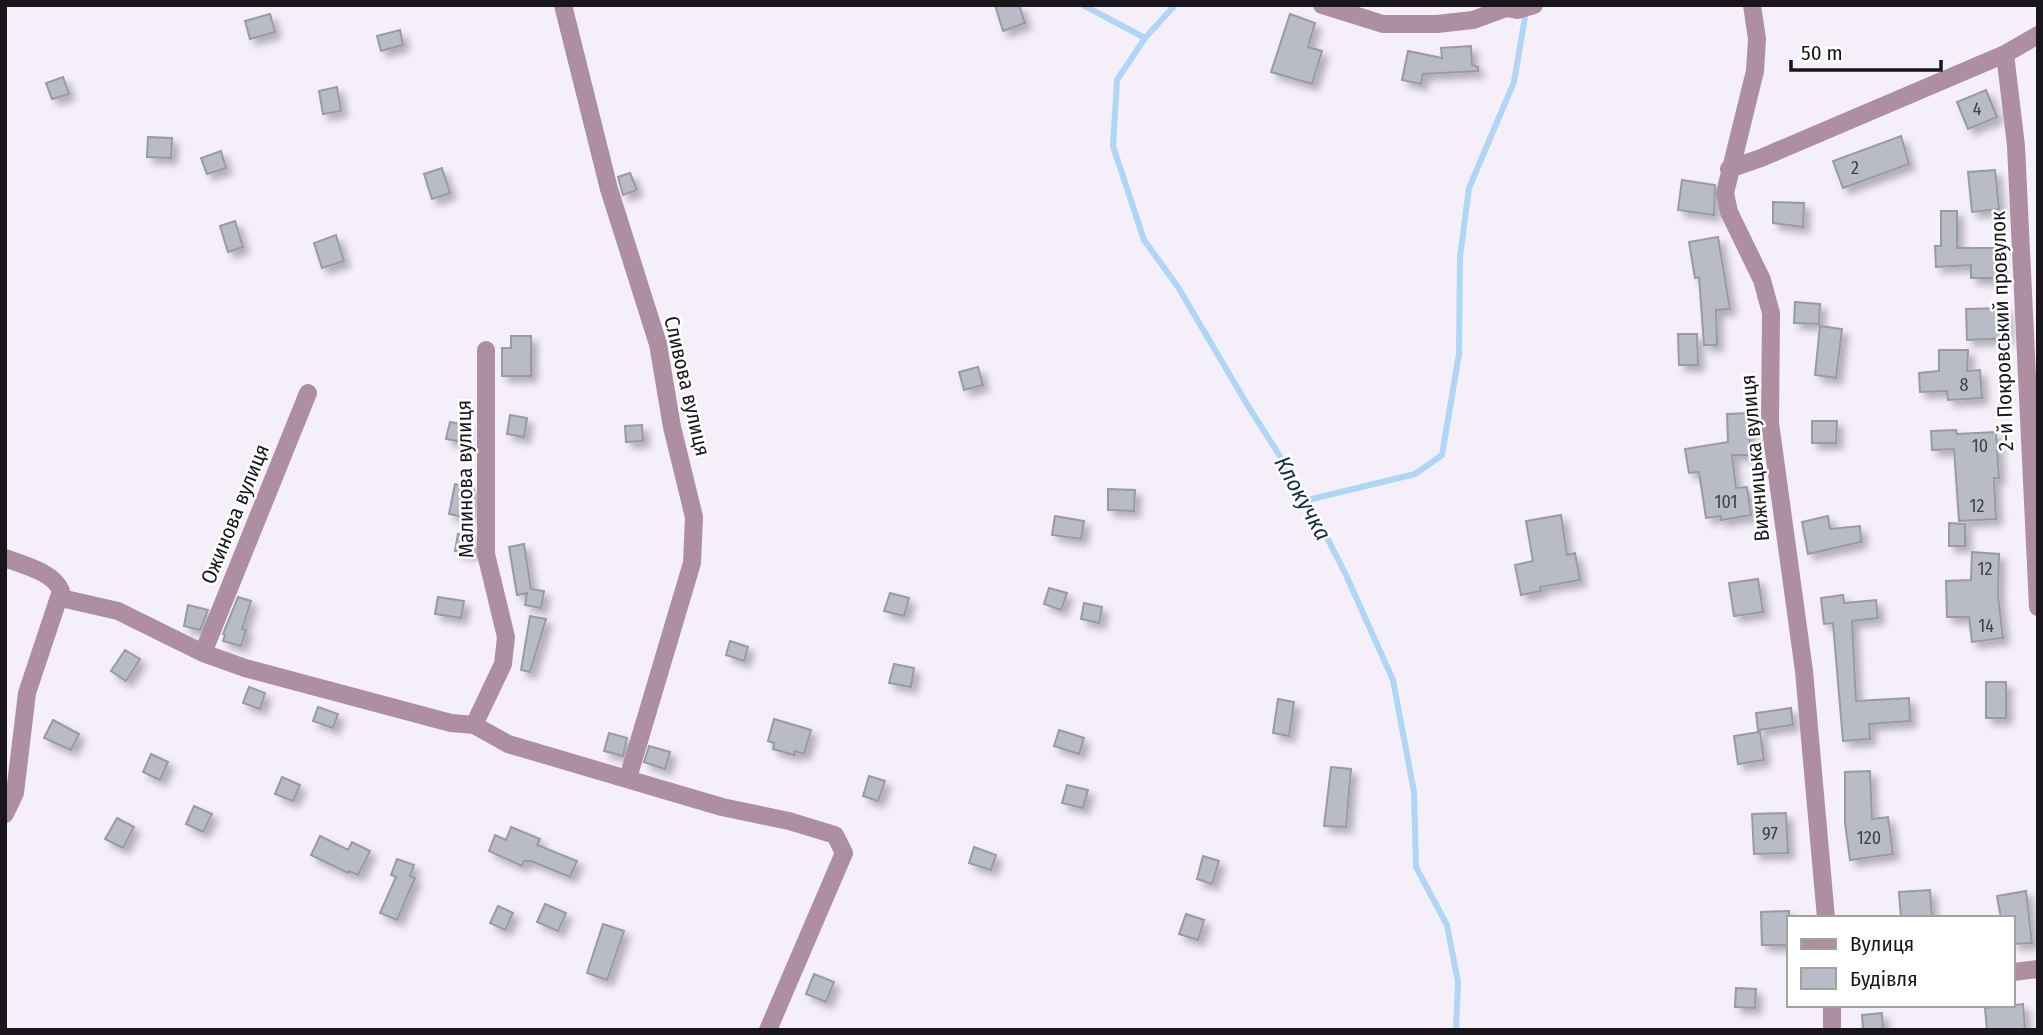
<svg xmlns="http://www.w3.org/2000/svg" width="2043" height="1035" font-family="'Fira Sans Condensed',sans-serif">
  <style>
    .lines { fill: none; stroke-linecap: round; stroke-linejoin: round }
    .stream { stroke: #b0d5f6; stroke-width: 6 }
    .building { fill: #b9bbc7; stroke: #989aa5; stroke-width: 2; filter: url(#shadow) }
    .minor { stroke: #ae8ea1; stroke-width: 18 }
    .labels { text-anchor: middle; dominant-baseline: central; stroke-width: 5; stroke-linejoin: round; paint-order: stroke }
    .number-label { font-size: 18px; fill: #403f45 }
    .street-label { font-size: 21px; fill: #18161a; stroke: #fff }
    .water-label { font-size: 23px; font-style: italic; fill: #122d43; stroke: #fff }
  </style>
  <defs>
    <filter id="shadow"><feDropShadow dx="6" dy="6" stdDeviation="3.5" flood-color="#0004"/></filter>
  </defs>
  <rect width="100%" height="100%" fill="#f5effa"/>
  <g class="lines">
    <!-- stream -->
    <path class="stream" d="M 1083,5 L 1145,38
      M 1175,5 L 1145,38 L 1117,80 L 1113,146 L 1144,240 L 1178,287 L 1248,406 L 1308,500 L 1346,575 L 1393,680 L 1414,792 L 1416,867 L 1447,925 L 1458,982 L 1456,1030
      M 1308,500 L 1415,474 L 1442,455 L 1459,354 L 1460,257 L 1469,188 L 1514,82 L 1526,11"/>
  </g>
  <!-- building -->
  <path class="building" d="M 995,5 L 1019,5 L 1025,23 L 1003,31 Z
    M 270,14 L 275,32 L 250,39 L 245,21 Z
    M 1290,14 L 1315,23 L 1308,47 L 1322,51 L 1312,84 L 1271,72 Z
    M 400,30 L 403,45 L 381,51 L 377,36 Z
    M 1471,46 L 1472,65 L 1478,67 L 1478,71 L 1423,74 L 1421,84 L 1402,80 L 1408,51 L 1442,58 L 1441,48 Z
    M 63,77 L 69,94 L 52,99 L 46,83 Z
    M 337,87 L 341,111 L 323,114 L 319,91 Z
    M 1986,90 L 1997,117 L 1968,129 L 1957,102 Z
    M 1901,136 L 1909,164 L 1843,188 L 1833,161 Z
    M 148,137 L 172,138 L 171,158 L 147,157 Z
    M 221,151 L 226,168 L 207,174 L 201,158 Z
    M 442,168 L 450,193 L 432,199 L 424,174 Z
    M 1995,170 L 1999,209 L 1972,212 L 1968,172 Z
    M 630,173 L 637,190 L 623,195 L 618,177 Z
    M 1682,180 L 1715,185 L 1714,215 L 1678,210 Z
    M 1773,202 L 1804,203 L 1803,227 L 1773,223 Z
    M 1941,211 L 1957,211 L 1957,248 L 1998,248 L 1998,278 L 1971,278 L 1971,265 L 1936,267 L 1935,246 L 1941,246 Z
    M 235,221 L 243,247 L 228,252 L 220,226 Z
    M 336,235 L 344,261 L 322,268 L 314,243 Z
    M 1718,237 L 1730,309 L 1716,310 L 1717,345 L 1704,345 L 1699,277 L 1695,278 L 1689,242 Z
    M 1795,302 L 1820,304 L 1819,324 L 1794,323 Z
    M 2006,308 L 2007,338 L 1967,340 L 1966,309 Z
    M 1820,326 L 1842,329 L 1836,378 L 1815,375 Z
    M 1678,334 L 1697,334 L 1698,365 L 1679,365 Z
    M 511,336 L 531,336 L 531,376 L 502,376 L 502,348 L 511,348 Z
    M 1939,350 L 1968,350 L 1967,371 L 1980,370 L 1982,398 L 1948,400 L 1947,391 L 1920,392 L 1919,373 L 1939,371 Z
    M 978,367 L 983,385 L 964,390 L 959,372 Z
    M 1749,413 L 1750,455 L 1732,455 L 1736,488 L 1747,487 L 1751,515 L 1721,520 L 1721,516 L 1706,518 L 1699,472 L 1689,473 L 1685,449 L 1728,442 L 1727,414 Z
    M 510,415 L 527,418 L 524,437 L 507,434 Z
    M 1812,421 L 1837,421 L 1836,443 L 1812,443 Z
    M 450,422 L 466,425 L 463,442 L 446,439 Z
    M 642,425 L 643,441 L 626,442 L 625,426 Z
    M 1956,430 L 1957,434 L 1996,432 L 1999,478 L 1994,478 L 1996,519 L 1959,521 L 1954,449 L 1932,450 L 1931,431 Z
    M 455,484 L 474,488 L 468,518 L 449,514 Z
    M 1108,489 L 1135,490 L 1134,511 L 1108,510 Z
    M 1561,515 L 1567,555 L 1575,553 L 1580,580 L 1540,587 L 1541,591 L 1521,595 L 1515,565 L 1533,561 L 1526,521 Z
    M 1055,516 L 1084,521 L 1081,539 L 1052,535 Z
    M 1828,516 L 1830,529 L 1860,526 L 1861,542 L 1808,554 L 1802,522 Z
    M 1949,523 L 1965,524 L 1965,546 L 1949,546 Z
    M 458,534 L 475,537 L 472,554 L 455,551 Z
    M 524,544 L 531,589 L 544,591 L 541,608 L 525,605 L 527,593 L 517,595 L 509,547 Z
    M 1972,552 L 1999,554 L 1998,596 L 2003,638 L 1972,642 L 1969,617 L 1947,617 L 1946,581 L 1971,580 Z
    M 1758,579 L 1763,612 L 1734,616 L 1729,583 Z
    M 1049,588 L 1067,593 L 1061,610 L 1044,604 Z
    M 890,593 L 909,598 L 904,616 L 884,611 Z
    M 1843,595 L 1844,603 L 1876,600 L 1878,618 L 1852,621 L 1856,701 L 1909,698 L 1910,721 L 1869,724 L 1870,739 L 1843,741 L 1833,623 L 1824,624 L 1821,598 Z
    M 238,597 L 251,601 L 242,629 L 246,630 L 241,646 L 223,641 L 225,635 L 223,634 Z
    M 438,597 L 464,601 L 461,618 L 435,614 Z
    M 1084,603 L 1102,607 L 1099,623 L 1081,619 Z
    M 188,605 L 208,610 L 200,630 L 184,626 Z
    M 530,616 L 546,619 L 530,672 L 521,670 Z
    M 730,641 L 748,647 L 744,661 L 726,655 Z
    M 125,650 L 140,659 L 126,681 L 111,671 Z
    M 894,664 L 914,668 L 911,687 L 889,683 Z
    M 1986,682 L 2006,682 L 2006,718 L 1986,718 Z
    M 249,687 L 265,693 L 260,709 L 243,703 Z
    M 1278,699 L 1294,702 L 1289,736 L 1273,733 Z
    M 318,707 L 338,714 L 333,728 L 313,721 Z
    M 1791,708 L 1793,725 L 1758,730 L 1756,713 Z
    M 774,719 L 811,730 L 804,754 L 795,751 L 794,755 L 773,749 L 774,743 L 768,741 Z
    M 53,720 L 79,734 L 71,750 L 44,738 Z
    M 1059,730 L 1084,738 L 1079,754 L 1054,746 Z
    M 1760,732 L 1764,760 L 1738,764 L 1734,736 Z
    M 609,733 L 627,738 L 623,756 L 604,751 Z
    M 649,746 L 670,752 L 665,769 L 644,762 Z
    M 151,754 L 168,762 L 160,780 L 143,772 Z
    M 1331,767 L 1351,769 L 1346,827 L 1324,826 Z
    M 1870,771 L 1872,819 L 1888,817 L 1893,854 L 1850,860 L 1845,823 L 1845,772 Z
    M 869,776 L 885,781 L 878,801 L 863,796 Z
    M 282,777 L 300,785 L 293,801 L 275,794 Z
    M 1067,785 L 1088,790 L 1083,808 L 1062,803 Z
    M 194,806 L 212,814 L 203,832 L 186,824 Z
    M 1786,813 L 1788,853 L 1754,854 L 1752,814 Z
    M 117,818 L 134,827 L 123,848 L 105,839 Z
    M 511,827 L 540,839 L 537,845 L 577,861 L 570,877 L 531,861 L 524,861 L 522,866 L 489,851 L 495,835 L 506,840 Z
    M 320,836 L 348,850 L 352,842 L 370,851 L 358,875 L 349,871 L 348,873 L 311,855 Z
    M 974,847 L 996,855 L 991,870 L 969,863 Z
    M 1203,856 L 1219,861 L 1212,884 L 1197,879 Z
    M 397,859 L 414,865 L 410,876 L 415,878 L 397,920 L 380,913 L 396,877 L 391,875 Z
    M 1930,890 L 1932,918 L 1901,918 L 1899,892 Z
    M 2026,891 L 2032,943 L 2013,944 L 2013,918 L 2001,918 L 1997,896 Z
    M 545,904 L 566,913 L 558,931 L 537,922 Z
    M 498,906 L 513,913 L 505,930 L 490,923 Z
    M 1789,911 L 1789,945 L 1762,945 L 1761,912 Z
    M 1186,914 L 1204,920 L 1198,940 L 1179,934 Z
    M 603,924 L 624,931 L 607,980 L 587,973 Z
    M 814,974 L 834,982 L 826,1002 L 806,994 Z
    M 1736,988 L 1756,989 L 1755,1008 L 1735,1007 Z
    M 2023,1004 L 2025,1030 L 1987,1030 L 1985,1008 Z
    M 1882,1013 L 1883,1030 L 1863,1030 L 1862,1015 Z"/>
  <g class="lines">
    <!-- minor -->
    <path class="minor" d="M 563,5 L 609,189 L 658,344 L 672,427 L 694,517 L 692,563 L 628,778
      M 1322,5 L 1383,24 L 1437,24 L 1473,20 L 1506,8 L 1517,10 L 1534,5
      M 1752,5 L 1757,39 L 1755,71 L 1725,193 L 1729,212 L 1762,280 L 1771,313 L 1770,423 L 1804,671 L 1826,918
      M 2005,54 L 2016,146 L 2038,607
      M 1729,169 L 1761,158 L 2005,54 L 2038,35
      M 5,558 C 23,565 54,572 61,591 L 27,693 L 15,793 L 5,814
      M 61,598 L 118,611 L 203,653 L 245,668 L 451,723 L 474,725 L 508,744 L 722,807 L 789,821 L 835,835 L 844,853 L 768,1030
      M 203,653 L 308,393
      M 474,725 L 503,664 L 506,637 L 486,554 L 486,350
      M 2013,972 L 2038,969
      M 1832,1005 L 1832,1030"/>
  </g>
  <g class="labels">
    <!-- number labels -->
    <g class="number-label">
      <text x="1977" y="109">4</text>
      <text x="1855" y="168">2</text>
      <text x="1964" y="385">8</text>
      <text x="1980" y="446">10</text>
      <text x="1726" y="502">101</text>
      <text x="1977" y="506">12</text>
      <text x="1985" y="569">12</text>
      <text x="1986" y="626">14</text>
      <text x="1770" y="834">97</text>
      <text x="1869" y="838">120</text>
    </g>
    <!-- street labels -->
    <g class="street-label">
      <text transform="translate(2002 331) rotate(-92)">2-й Покровський провулок</text>
      <text transform="translate(687 386) rotate(77)">Сливова вулиця</text>
      <text transform="translate(1755 458) rotate(-95)">Вижницька вулиця</text>
      <text transform="translate(465 479) rotate(-91)">Малинова вулиця</text>
      <text transform="translate(235 514) rotate(-68)">Ожинова вулиця</text>
    </g>
    <!-- water labels -->
    <g class="water-label">
      <text transform="translate(1303 498) rotate(61)">Клокучка</text>
    </g>
  </g>
  <!-- border -->
  <rect width="2043" height="1035" fill="none" stroke="#18161a" stroke-width="14"/>
  <!-- legend -->
  <rect x="1787" y="916" width="228" height="91" fill="#ffffff" stroke="#a3a2a3" stroke-width="2"/>
  <rect x="1801" y="939" width="35" height="10" fill="#ae8ea1" stroke="#a3a2a3" stroke-width="2"/>
  <text x="1850" y="951" font-size="21" fill="#18161a">Вулиця</text>
  <rect x="1801" y="968" width="35" height="21" fill="#b9bbc7" stroke="#a3a2a3" stroke-width="2"/>
  <text x="1850" y="986" font-size="21" fill="#18161a">Будівля</text>
  <!-- scale -->
  <path d="M1791 60v10h150v-10" fill="none" stroke="#18161a" stroke-width="3.5"/>
  <text x="1801" y="60" font-size="21" fill="#18161a" stroke="#ffffff" stroke-width="5" paint-order="stroke">50 m</text>
</svg>
